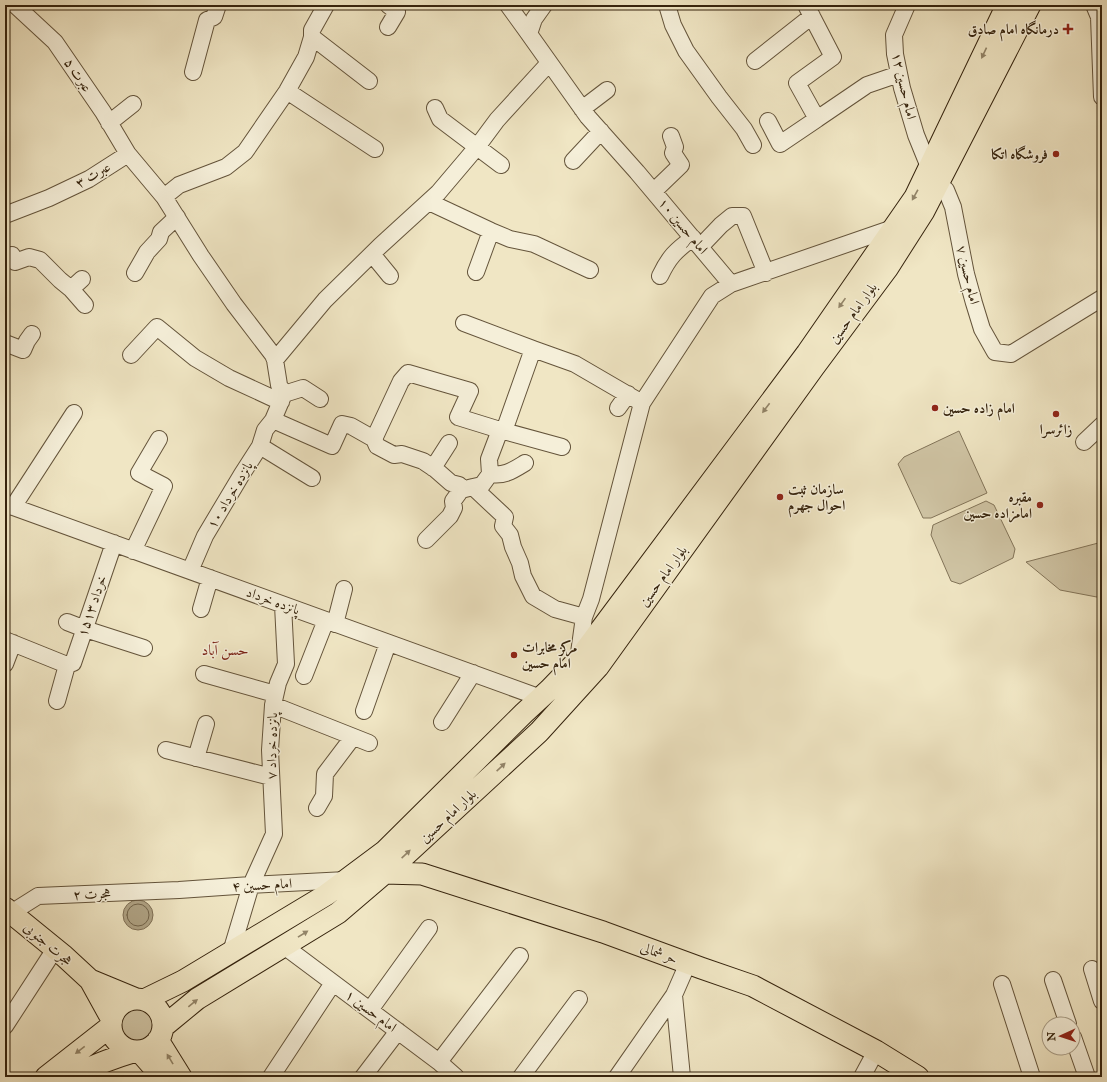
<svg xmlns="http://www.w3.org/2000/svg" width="1107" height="1082" font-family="'IM FELL Great Primer',Amiri,serif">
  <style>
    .green { fill: #d0c5a5; stroke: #827459 }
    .water { fill: #b0a486; stroke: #7f7056 }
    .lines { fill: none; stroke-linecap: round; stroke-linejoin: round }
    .shore { stroke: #72644a; stroke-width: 1 }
    .minor-casing { stroke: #64543b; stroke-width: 18 }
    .major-casing { stroke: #35230d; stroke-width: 23 }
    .minor { stroke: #f5efd9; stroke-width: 16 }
    .major { stroke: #f0e6c4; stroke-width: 21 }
    .oneway { fill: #928468 }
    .poi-dot { fill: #8f2418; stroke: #f5efd9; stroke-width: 1.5 }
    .labels { text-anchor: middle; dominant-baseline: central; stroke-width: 3; stroke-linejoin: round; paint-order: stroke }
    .poi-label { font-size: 14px; font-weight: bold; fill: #35230d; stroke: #f5efd9; text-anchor: end }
    .street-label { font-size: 14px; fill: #35230d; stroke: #f5efd9 }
    .neighbourhood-label { font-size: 15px; fill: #7a1f14; stroke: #f5efd9 }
  </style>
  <rect width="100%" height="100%" fill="#f0e6c4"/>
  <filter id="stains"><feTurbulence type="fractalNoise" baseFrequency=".005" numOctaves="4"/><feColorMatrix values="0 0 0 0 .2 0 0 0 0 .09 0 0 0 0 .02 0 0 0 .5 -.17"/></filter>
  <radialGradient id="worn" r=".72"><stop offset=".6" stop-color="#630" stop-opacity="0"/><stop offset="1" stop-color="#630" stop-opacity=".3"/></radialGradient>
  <!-- green -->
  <path class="green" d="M 959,431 L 987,493 L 931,518 L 923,518 L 898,464 L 904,457 Z
    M 986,501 L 994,505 L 1015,549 L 1013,558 L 960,584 L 951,581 L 931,535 L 933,525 Z
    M 1102,542 L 1102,598 L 1060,590 L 1026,562 Z
    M118 1025a18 18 0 1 1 36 0a18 18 0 1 1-36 0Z"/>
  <!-- water -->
  <path class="water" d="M123 915a15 15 0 1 1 30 0a15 15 0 1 1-30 0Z"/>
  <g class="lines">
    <!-- shore -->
    <path class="shore" d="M127 915a11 11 0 1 1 22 0a11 11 0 1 1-22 0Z"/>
    <!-- minor casing -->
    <g class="minor-casing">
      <path id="minor" d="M 15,5 L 55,42 L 103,112 L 128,154
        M 508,5 L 529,34 L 534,19 L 544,5
        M 667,5 L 673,25 L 686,51 L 719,97 L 744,129 L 753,145
        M 806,5 L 833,57 L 797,83 L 817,119 L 867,85 L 899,74
        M 907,5 L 894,35 L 895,54 L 902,88 L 916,135 L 929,167
        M 1094,5 L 1099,17 L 1102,97
        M 388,27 L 397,12 L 388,5
        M 529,34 L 588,117 L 637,172 L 731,284 L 893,228
        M 312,37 L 369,81
        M 755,61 L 812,16
        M 193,72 L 207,20 L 214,17 L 218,5
        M 287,91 L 375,149
        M 435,108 L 440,119 L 501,165
        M 582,109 L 607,90
        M 768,121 L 780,144 L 817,119
        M 109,123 L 133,104
        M 573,161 L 601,131
        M 937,184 L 946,190 L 953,207 L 966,274 L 974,303 L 982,329 L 995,352 L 1011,354 L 1102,298
        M 654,191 L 681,165 L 673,153 L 675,147 L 671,136
        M 164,197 L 179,185 L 226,167 L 245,152 L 287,91 L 306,57 L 312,37 L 312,30 L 326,5
        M 429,202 L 491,231 L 510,239 L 534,244 L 590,270
        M 5,215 L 49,198 L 89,179 L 128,154 L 164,197 L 201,256 L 234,304 L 273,355 L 275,360 L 325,300 L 380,246 L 438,193 L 477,147 L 497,120 L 549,63
        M 700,247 L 721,225 L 732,216 L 743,216 L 766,273
        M 372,254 L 390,276
        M 5,259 L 12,255 L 15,262 L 29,257 L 40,260 L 60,280 L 71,289 L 85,305
        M 476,272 L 491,231
        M 135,273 L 147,252 L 159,239 L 161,232 L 177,217
        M 660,276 C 669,257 676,250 693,238
        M 71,289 L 82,279
        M 464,323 L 533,349 L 504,431
        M 5,343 L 23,350 L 27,341 L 32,334
        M 533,349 L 575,364 L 642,403
        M 131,355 L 157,327 L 195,358 L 229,378 L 281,402
        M 275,360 L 279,385 L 284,394
        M 320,399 L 303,388 L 284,394 L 273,420 L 332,446 L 342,424 L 351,426 L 374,439
        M 618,408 L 628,394
        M 500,430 L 562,447
        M 1084,442 L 1102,425
        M 260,446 L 312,478
        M 433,468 L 449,443
        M 490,474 C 505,476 512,471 525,463
        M 461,490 L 459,485 L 451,483 L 435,469 L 423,461 L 402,454 L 394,455 L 377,446 L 374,439 L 401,381 L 408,373 L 470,391 L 458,417 L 500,430 L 489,459 L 490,474 L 482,485 L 473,487
        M 5,504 L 541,698
        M 13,507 L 74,413
        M 426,540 L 450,516 L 454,508 L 453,501 L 461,490 L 473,487 L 505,517 L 503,526 L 510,535 L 513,547 L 520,563 L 523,576 L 533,596 L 555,609 L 584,617
        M 133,551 L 164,486 L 139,473 L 159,439
        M 190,571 L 205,536 L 242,474 L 260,446 L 265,430 L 273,420
        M 201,609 L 210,578
        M 67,622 L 85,629 L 144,648
        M 335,624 L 344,589
        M 5,640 L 67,665 L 57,701
        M 578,660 L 584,617 L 591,599 L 642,403 L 712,296 L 731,284
        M 5,664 L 13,643
        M 67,665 L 73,663 L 114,543
        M 204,674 L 275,694
        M 304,676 L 326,620
        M 273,705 L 369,743
        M 364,711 L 388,643
        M 442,722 L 473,673
        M 166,750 L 271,777
        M 196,758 L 206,724
        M 317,808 L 324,796 L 325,774 L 353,737
        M 11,913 L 38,896 L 179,890 L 251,885 L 346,880
        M 284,946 L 439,1062 L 456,1077
        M 231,952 L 251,885 L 274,834 L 270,750 L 273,705 L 278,683 L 286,664 L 283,605
        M 1092,969 L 1102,1001
        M 1053,980 L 1068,1024
        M 1002,984 L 1032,1077
        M 674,995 L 682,1077
        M 370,1010 L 429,928
        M 5,1026 L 55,949
        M 1073,1037 L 1087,1077
        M 439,1062 L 520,956
        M 271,1077 L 333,983
        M 363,1077 L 398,1031
        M 521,1077 L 579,999
        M 617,1077 L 674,995 L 688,963
        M 862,1077 L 876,1051"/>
    </g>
    <!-- major casing -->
    <g class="major-casing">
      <path id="major" d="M 384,873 L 422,874 L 603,932 L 701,968 L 753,986 L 876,1051 L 918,1077
        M 5,908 L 64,956 L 90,980
        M111 1025a26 26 0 1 1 52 0a26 26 0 1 1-52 0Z
        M 144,1000 L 183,981 L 326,895 L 385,851 L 524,713 L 549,690 L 578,660 L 807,353 L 915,197 L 1007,5
        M 111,1018 L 90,980 L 136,999
        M 163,1027 L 197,999 L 338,913 L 400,860 L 539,732 L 598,667 L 814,367 L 887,269 L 924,211 L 1030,5
        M 158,1040 L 181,1077
        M 140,1052 L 162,1077
        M 46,1077 L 111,1026
        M 72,1077 C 92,1065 113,1058 136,1051"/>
    </g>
    <!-- minor -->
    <use href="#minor" class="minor"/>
    <!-- major -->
    <use href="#major" class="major"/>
  </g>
  <!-- one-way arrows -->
  <defs><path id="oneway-solid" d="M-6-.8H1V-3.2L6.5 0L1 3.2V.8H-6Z"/></defs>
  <g class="oneway">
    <use href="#oneway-solid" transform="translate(984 53) rotate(115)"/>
    <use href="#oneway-solid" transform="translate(915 195) rotate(119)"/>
    <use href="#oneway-solid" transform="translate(842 303) rotate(125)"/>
    <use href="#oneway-solid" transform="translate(766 408) rotate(127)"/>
    <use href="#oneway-solid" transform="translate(501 767) rotate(-43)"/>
    <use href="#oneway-solid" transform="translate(406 854) rotate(-43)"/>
    <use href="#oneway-solid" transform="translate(303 934) rotate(-32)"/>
    <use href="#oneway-solid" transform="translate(193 1003) rotate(-39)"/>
    <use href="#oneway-solid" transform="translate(80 1050) rotate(142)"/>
    <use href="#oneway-solid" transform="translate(170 1059) rotate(-121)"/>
  </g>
  <!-- markers -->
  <g class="poi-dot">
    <path d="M1066 23h4v4h4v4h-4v4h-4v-4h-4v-4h4z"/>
    <circle cx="1056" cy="154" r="4"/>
    <circle cx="935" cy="408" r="4"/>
    <circle cx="1056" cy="414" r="4"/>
    <circle cx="780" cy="497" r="4"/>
    <circle cx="1040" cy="505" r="4"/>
    <circle cx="514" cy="655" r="4"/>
  </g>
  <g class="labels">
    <!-- poi labels -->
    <g class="poi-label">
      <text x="1059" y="29">درمانگاه امام صادق</text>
      <text x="1048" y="154">فروشگاه اتکا</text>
      <text x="943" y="408" text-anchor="start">امام زاده حسین</text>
      <text x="1056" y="429" text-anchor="middle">زائرسرا</text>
      <text x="788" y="489" text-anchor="start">سازمان ثبت<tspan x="788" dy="16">احوال جهرم</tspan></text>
      <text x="1032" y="497">مقبره<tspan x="1032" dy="16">امامزاده حسین</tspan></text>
      <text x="522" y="647" text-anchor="start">مرکز مخابرات<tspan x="522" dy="16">امام حسین</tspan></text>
    </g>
    <!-- street labels -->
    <g class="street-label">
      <text transform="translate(78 75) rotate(56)">عبرت ۵</text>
      <text transform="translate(904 86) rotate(77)">امام حسین ۱۲</text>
      <text transform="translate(93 175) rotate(-30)">عبرت ۳</text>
      <text transform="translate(683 226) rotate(50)">امام حسین ۱۰</text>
      <text transform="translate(968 275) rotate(77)">امام حسین ۷</text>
      <text transform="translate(853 313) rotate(-54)">بلوار امام حسین</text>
      <text transform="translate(230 495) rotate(-59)">پانزده خرداد ۱۰</text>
      <text transform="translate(663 576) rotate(-54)">بلوار امام حسین</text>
      <text transform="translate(273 601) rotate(20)">پانزده خرداد</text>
      <text transform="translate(92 606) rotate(-71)">۱۵خرداد ۱۳</text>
      <text transform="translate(272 746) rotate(-89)">پانزده خرداد ۷</text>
      <text transform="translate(448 816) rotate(-43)">بلوار امام حسین</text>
      <text transform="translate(262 885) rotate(-3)">امام حسین ۴</text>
      <text transform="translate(92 894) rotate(-3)">هجرت ۲</text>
      <text transform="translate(48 944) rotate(40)">هجرت جنوبی</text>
      <text transform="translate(659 953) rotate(20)">حر شمالی</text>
      <text transform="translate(371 1011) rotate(37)">امام حسین ۱</text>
    </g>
    <!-- neighbourhood labels -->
    <g class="neighbourhood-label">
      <text x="225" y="650">حسن آباد</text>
    </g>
  </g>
  <!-- margin -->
  <rect width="1107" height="1082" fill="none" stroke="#f0e6c4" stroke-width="20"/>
  <rect x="6" y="6" width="1095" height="1070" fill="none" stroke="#35230d" stroke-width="2"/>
  <rect x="10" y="10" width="1087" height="1062" fill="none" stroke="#35230d"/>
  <!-- north arrow -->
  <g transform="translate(1061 1036) rotate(267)"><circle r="19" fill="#f5efd9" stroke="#a89d87"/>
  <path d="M0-3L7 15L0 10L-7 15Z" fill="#8f2418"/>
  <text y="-6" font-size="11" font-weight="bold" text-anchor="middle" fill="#35230d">N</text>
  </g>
  <rect width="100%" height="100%" filter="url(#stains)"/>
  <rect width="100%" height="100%" fill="url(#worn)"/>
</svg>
